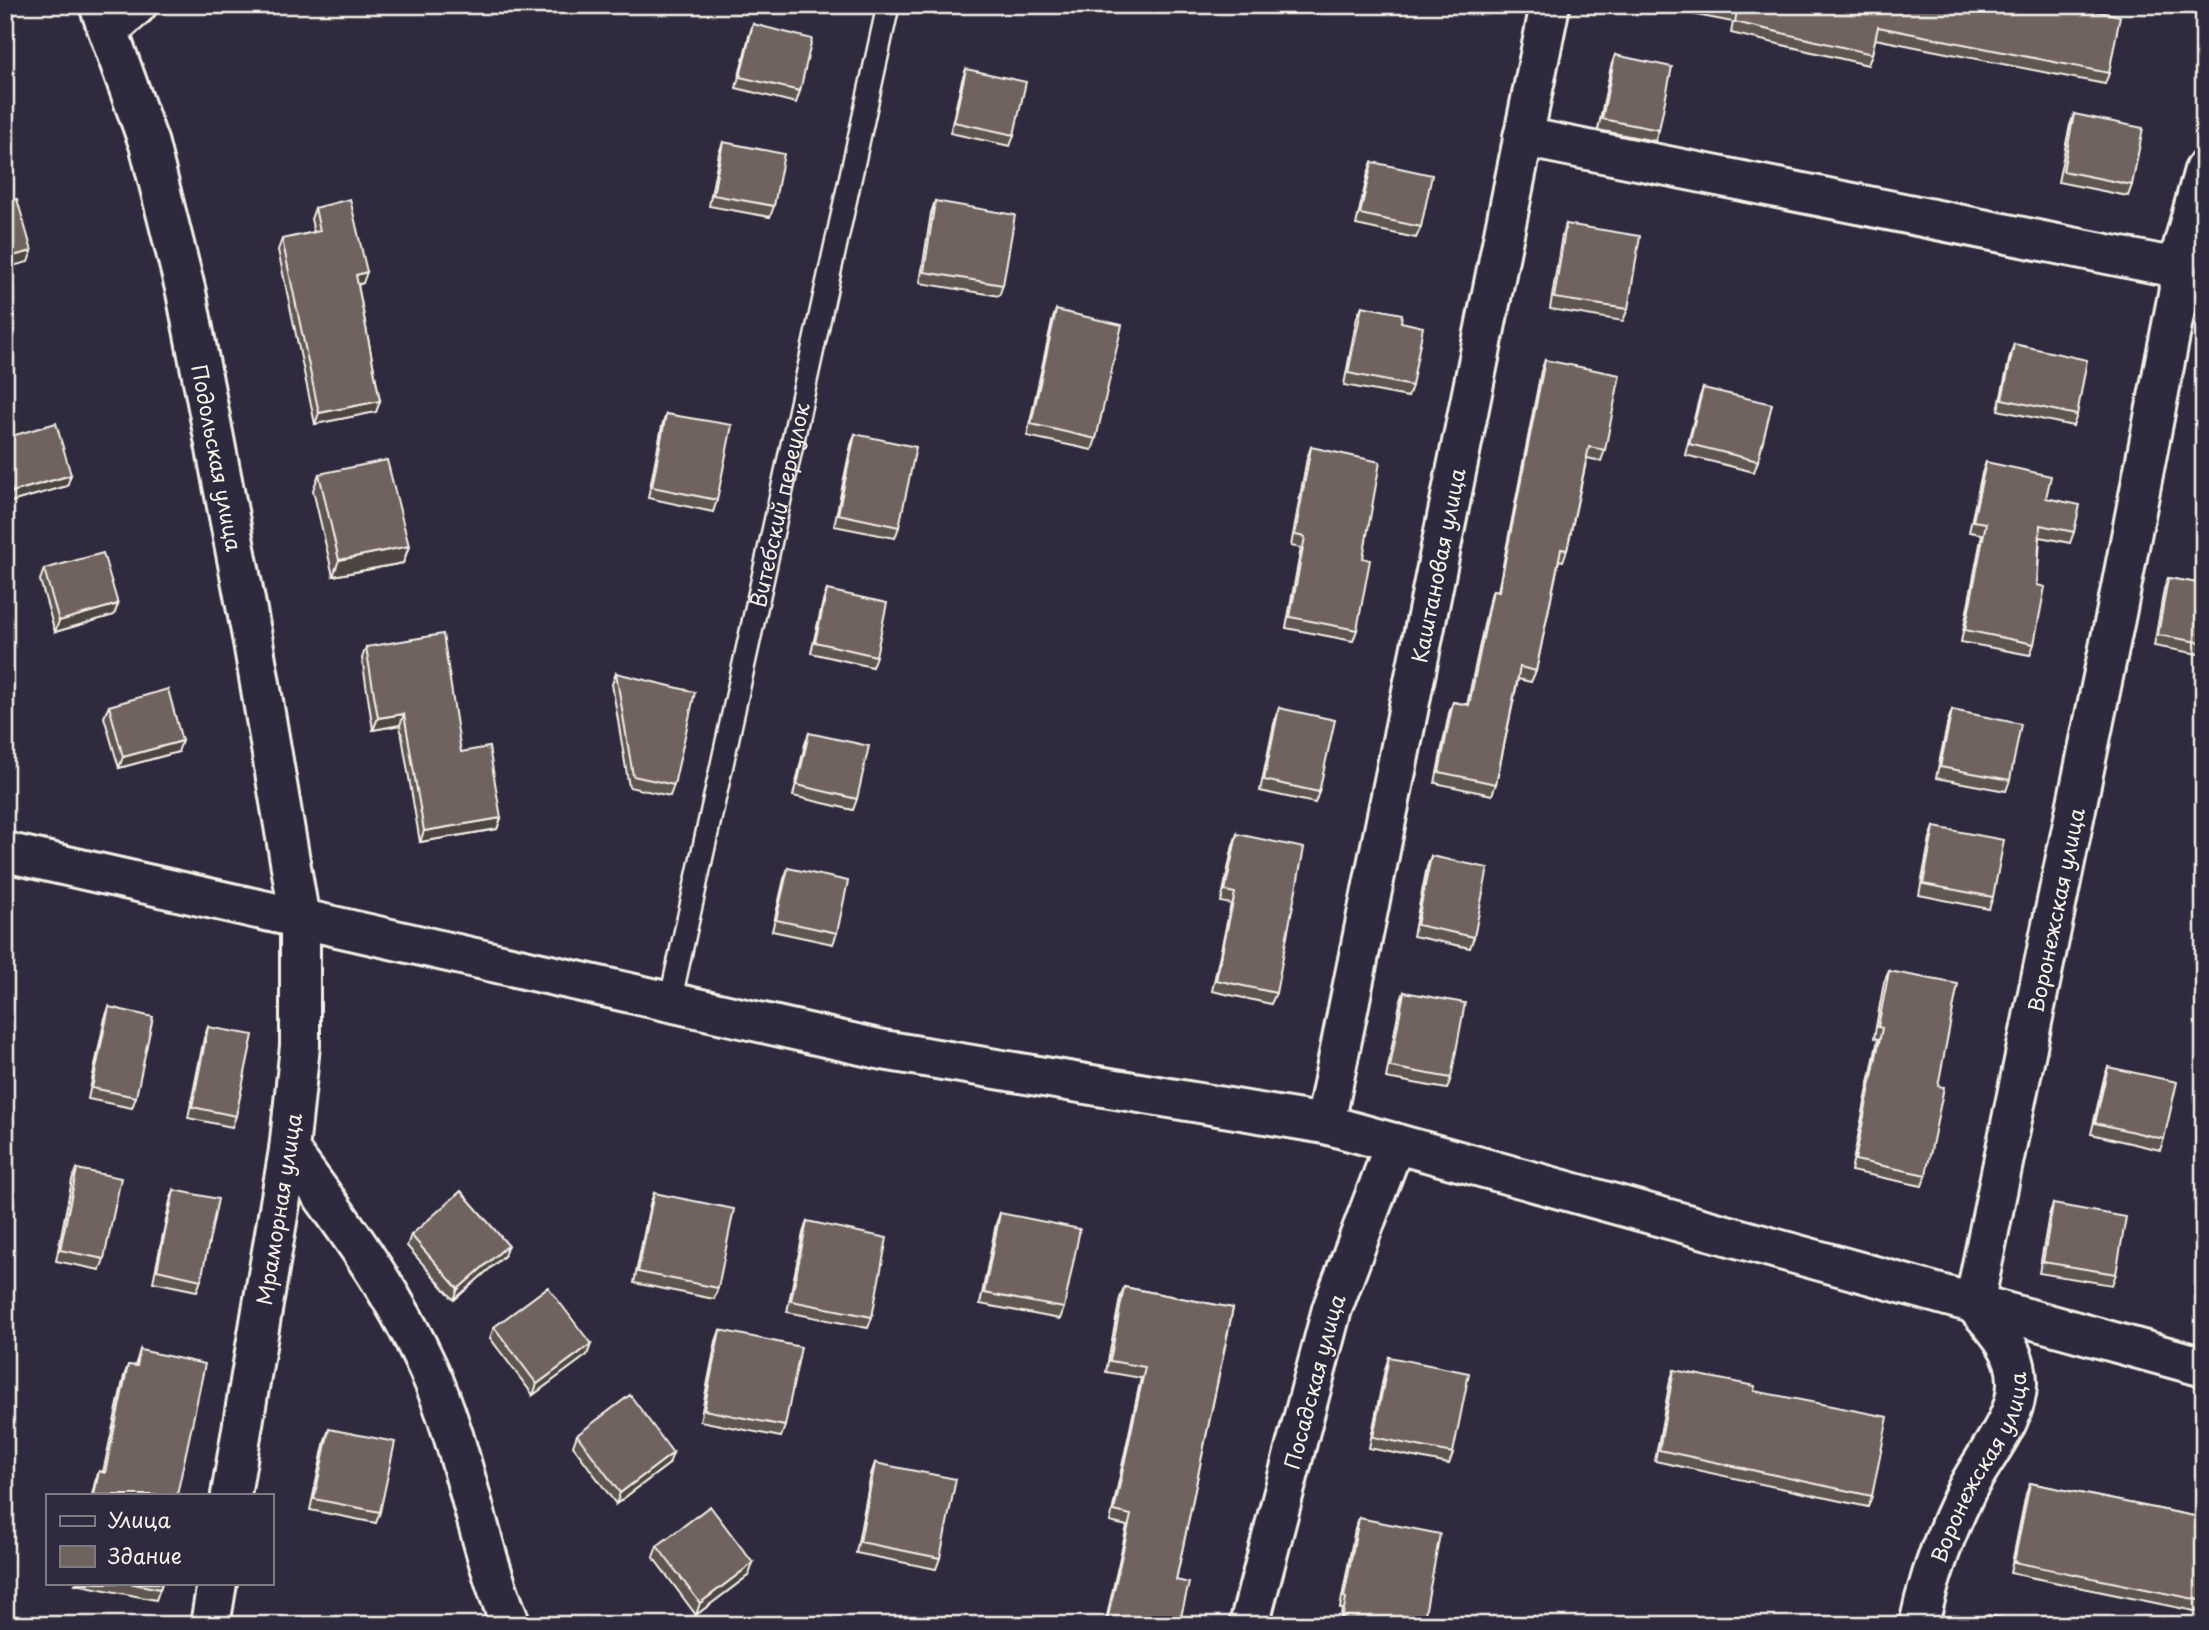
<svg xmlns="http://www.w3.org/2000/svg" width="2209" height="1630" font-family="'Playpen Sans',sans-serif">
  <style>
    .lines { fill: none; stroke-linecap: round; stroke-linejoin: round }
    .lane-casing { stroke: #f4f1e8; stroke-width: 26 }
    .street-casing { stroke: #f4f1e8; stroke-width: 44 }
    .lane { stroke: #2f2a3d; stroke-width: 21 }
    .street { stroke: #2f2a3d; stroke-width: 38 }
    .wall { fill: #5f5551; stroke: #f4f1e8; stroke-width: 2 }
    .shaded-wall { fill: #4e4542; stroke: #f4f1e8; stroke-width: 2 }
    .building { fill: #6f635e; stroke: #f4f1e8; stroke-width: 2 }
    .labels { text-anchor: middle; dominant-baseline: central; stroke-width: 5; stroke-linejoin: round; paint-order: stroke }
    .street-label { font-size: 21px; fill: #f4f1e8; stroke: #2f2a3d }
  </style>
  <rect width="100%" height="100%" fill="#2f2a3d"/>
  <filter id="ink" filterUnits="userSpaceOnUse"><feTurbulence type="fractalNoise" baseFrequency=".0143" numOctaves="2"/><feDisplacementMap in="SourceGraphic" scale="14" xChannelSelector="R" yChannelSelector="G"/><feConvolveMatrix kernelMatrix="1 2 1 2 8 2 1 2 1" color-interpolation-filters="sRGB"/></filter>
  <g filter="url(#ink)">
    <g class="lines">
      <!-- lane casing -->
      <g class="lane-casing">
        <g id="lane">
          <path id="s1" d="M 670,1002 L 888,6"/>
        </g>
      </g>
      <!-- street casing -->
      <g class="street-casing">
        <g id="street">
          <path id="s2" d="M 99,5 L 149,144 L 186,292 L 253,642 L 300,920 L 300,1046 L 289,1150 L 231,1495"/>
          <path d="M 109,30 L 137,5"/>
          <path d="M 1523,137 L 2177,268"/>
          <path d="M 5,852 L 883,1050 L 1325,1124 L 2204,1367"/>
          <path id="s3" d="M 1325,1124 L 1550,5"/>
          <path d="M 289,1150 C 340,1219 391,1287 427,1366 C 465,1448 476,1541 511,1625"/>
          <path d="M 210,1625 L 217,1583"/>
          <path id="s4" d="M 1249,1625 L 1332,1309 L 1395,1143"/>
          <path id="s5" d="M 1919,1625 C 1928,1580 1945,1534 1965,1493 C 1981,1459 2018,1421 2017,1382 C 2017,1349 1995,1327 1974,1304 L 2116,614 L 2179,289 L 2177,268 L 2204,170"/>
        </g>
      </g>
      <!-- lane -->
      <use href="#lane" class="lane"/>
      <!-- street -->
      <use href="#street" class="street"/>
    </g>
    <!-- wall -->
    <path class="wall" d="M 1644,5 L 2066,5 L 2109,73 L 2105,84 L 1875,39 L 1872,54 L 1868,65 L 1731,33 L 1733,22 Z
      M 753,24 L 800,91 L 796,103 L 736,88 L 749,36 Z
      M 1615,55 L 1659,130 L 1655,141 L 1598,130 L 1611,66 Z
      M 966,69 L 1014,135 L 1010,146 L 950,133 L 962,80 Z
      M 2074,114 L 2132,185 L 2128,196 L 2058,182 L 2070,125 Z
      M 723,142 L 774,206 L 770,217 L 709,206 L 719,153 Z
      M 1372,162 L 1421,227 L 1416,238 L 1356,225 L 1368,173 Z
      M 935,201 L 1003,285 L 999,296 L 920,283 L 931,213 Z
      M 315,208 L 363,283 L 358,285 L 380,401 L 376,412 L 315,424 L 278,250 L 282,239 L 314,232 L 311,219 Z
      M 1566,224 L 1628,309 L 1623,321 L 1550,309 L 1562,235 Z
      M 1362,306 L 1401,322 L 1412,386 L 1408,397 L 1344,385 L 1357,317 Z
      M 1056,310 L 1096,439 L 1092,450 L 1027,436 L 1052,321 Z
      M 2014,344 L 2077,415 L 2073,426 L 1998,410 L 2010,356 Z
      M 1545,360 L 1605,450 L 1601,461 L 1587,458 L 1567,550 L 1563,561 L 1559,560 L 1536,671 L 1531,682 L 1518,679 L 1496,784 L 1492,795 L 1435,783 L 1449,713 L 1453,702 L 1467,705 L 1489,601 L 1493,590 L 1498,591 L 1541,371 Z
      M 1703,388 L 1758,461 L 1754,472 L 1685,455 L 1699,399 Z
      M 666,414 L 717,500 L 713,512 L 648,498 L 662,426 Z
      M 855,434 L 899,527 L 895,538 L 834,526 L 851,445 Z
      M 5,438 L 67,486 L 7,503 L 5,495 Z
      M 1311,447 L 1363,558 L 1357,630 L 1353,641 L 1286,628 L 1301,548 L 1291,546 L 1307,458 Z
      M 1986,462 L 2046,498 L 2074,532 L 2070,543 L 2040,537 L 2034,644 L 2030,655 L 1961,642 L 1982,534 L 1969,532 L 1982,473 Z
      M 319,474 L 409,546 L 403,563 L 333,576 L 313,490 Z
      M 44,569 L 118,604 L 114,615 L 55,632 L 40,580 Z
      M 2168,578 L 2204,584 L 2204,655 L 2154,646 L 2164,589 Z
      M 827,590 L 876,656 L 872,667 L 811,653 L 823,601 Z
      M 366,647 L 461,752 L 501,818 L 497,829 L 420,842 L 400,725 L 373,730 L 362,658 Z
      M 616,673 L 674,785 L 670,796 L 629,787 L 612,684 Z
      M 109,706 L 178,752 L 119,768 L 104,717 Z
      M 1279,708 L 1319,792 L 1315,803 L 1260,791 L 1275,719 Z
      M 1952,710 L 2010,780 L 2006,791 L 1936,778 L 1948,721 Z
      M 809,733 L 857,799 L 853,810 L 793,796 L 805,744 Z
      M 1934,827 L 1993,897 L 1989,909 L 1919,895 L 1930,838 Z
      M 1237,834 L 1276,993 L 1271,1004 L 1212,991 L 1231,904 L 1221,902 L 1233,845 Z
      M 1431,856 L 1474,937 L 1470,948 L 1413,936 L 1427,867 Z
      M 788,868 L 837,933 L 833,944 L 772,931 L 784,879 Z
      M 1889,971 L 1938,1086 L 1926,1175 L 1922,1186 L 1851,1171 L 1878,1039 L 1874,1038 L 1884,982 Z
      M 1404,992 L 1451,1078 L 1447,1089 L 1386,1078 L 1400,1003 Z
      M 109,1007 L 136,1097 L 132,1108 L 88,1099 L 105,1018 Z
      M 208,1027 L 236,1116 L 232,1127 L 188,1118 L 204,1038 Z
      M 2108,1067 L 2164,1139 L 2160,1150 L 2091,1134 L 2104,1078 Z
      M 77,1169 L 104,1259 L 100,1270 L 56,1261 L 72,1180 Z
      M 174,1190 L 201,1280 L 197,1291 L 153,1282 L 170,1201 Z
      M 654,1193 L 718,1288 L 714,1299 L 634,1283 L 650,1204 Z
      M 2053,1204 L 2116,1274 L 2112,1285 L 2039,1273 L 2049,1215 Z
      M 1000,1213 L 1064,1308 L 1060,1319 L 980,1304 L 996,1224 Z
      M 807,1221 L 872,1317 L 868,1328 L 787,1312 L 803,1233 Z
      M 411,1235 L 504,1256 L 454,1300 L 407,1246 Z
      M 1124,1287 L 1233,1308 L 1176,1580 L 1179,1625 L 1105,1625 L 1127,1526 L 1110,1522 L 1141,1378 L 1106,1372 L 1120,1298 Z
      M 494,1327 L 591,1344 L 587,1355 L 533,1395 L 490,1338 Z
      M 720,1330 L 785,1426 L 781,1437 L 700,1421 L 716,1341 Z
      M 140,1350 L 177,1495 L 92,1495 L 95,1482 L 99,1471 L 103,1472 L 124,1376 L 128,1365 L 135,1366 Z
      M 1389,1357 L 1453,1453 L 1449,1464 L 1369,1448 L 1385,1369 Z
      M 1674,1370 L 1754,1391 L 1872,1496 L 1868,1507 L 1655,1461 L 1670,1381 Z
      M 329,1429 L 380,1512 L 376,1523 L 310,1510 L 325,1440 Z
      M 577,1435 L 669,1464 L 616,1504 L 573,1446 Z
      M 875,1463 L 940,1558 L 936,1569 L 856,1553 L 871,1474 Z
      M 2030,1483 L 2204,1518 L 2204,1613 L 2010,1573 L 2026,1494 Z
      M 1359,1518 L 1423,1625 L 1339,1625 L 1342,1609 L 1340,1608 L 1355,1529 Z
      M 657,1546 L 749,1575 L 696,1615 L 653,1557 Z
      M 76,1583 L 162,1583 L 156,1600 L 75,1584 Z"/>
    <!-- shaded-wall -->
    <path class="shaded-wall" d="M 32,251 L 28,262 L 5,268 L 5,258 Z
      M 367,272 L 363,283 L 352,286 L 356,275 Z
      M 380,401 L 376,412 L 315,424 L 319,413 Z
      M 71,475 L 67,486 L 7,503 L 12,492 Z
      M 409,546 L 403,563 L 333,576 L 339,560 Z
      M 118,604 L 114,615 L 55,632 L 59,621 Z
      M 404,714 L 400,725 L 373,730 L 378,718 Z
      M 182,741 L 178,752 L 119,768 L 123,757 Z
      M 501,818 L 497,829 L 420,842 L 424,831 Z
      M 508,1245 L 504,1256 L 454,1300 L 458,1289 Z
      M 591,1344 L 587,1355 L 533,1395 L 537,1384 Z
      M 673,1453 L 669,1464 L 616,1504 L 620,1493 Z
      M 753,1563 L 749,1575 L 696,1615 L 700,1603 Z"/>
    <!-- building -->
    <path class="building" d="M 1708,5 L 2066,5 L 2120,16 L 2109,73 L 1878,27 L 1872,54 L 1735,22 L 1737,11 Z
      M 753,24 L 812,39 L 800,91 L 740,77 Z
      M 1615,55 L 1672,67 L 1659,130 L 1602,119 Z
      M 966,69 L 1026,82 L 1014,135 L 954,122 Z
      M 2074,114 L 2143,128 L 2132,185 L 2063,171 Z
      M 723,142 L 784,154 L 774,206 L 713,195 Z
      M 1372,162 L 1432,175 L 1421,227 L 1360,214 Z
      M 17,199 L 32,251 L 5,258 L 5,202 Z
      M 350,199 L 367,272 L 356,275 L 380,401 L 319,413 L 282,239 L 320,231 L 315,208 Z
      M 935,201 L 1015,215 L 1003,285 L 924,272 Z
      M 1566,224 L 1640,236 L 1628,309 L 1554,298 Z
      M 1362,306 L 1402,314 L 1401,322 L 1423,327 L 1412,386 L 1348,373 Z
      M 1056,310 L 1122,325 L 1096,439 L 1031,424 Z
      M 2014,344 L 2087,360 L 2077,415 L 2002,399 Z
      M 1545,360 L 1620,375 L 1605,450 L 1589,447 L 1567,550 L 1561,549 L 1536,671 L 1520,667 L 1496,784 L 1439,772 L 1453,702 L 1469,705 L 1493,590 L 1499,591 Z
      M 1703,388 L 1772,404 L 1758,461 L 1689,444 Z
      M 666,414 L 732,425 L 717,500 L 652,487 Z
      M 56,423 L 71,475 L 12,492 L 5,470 L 5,438 Z
      M 855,434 L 916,447 L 899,527 L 838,514 Z
      M 1311,447 L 1380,462 L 1363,558 L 1370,560 L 1357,630 L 1290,617 L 1305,537 L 1295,535 Z
      M 387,460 L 409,546 L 339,560 L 319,474 Z
      M 1986,462 L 2051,476 L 2046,498 L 2080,505 L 2074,532 L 2040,525 L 2037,585 L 2045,587 L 2034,644 L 1965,630 L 1986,523 L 1973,521 Z
      M 103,553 L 118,604 L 59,621 L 44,569 Z
      M 2168,578 L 2204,584 L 2204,643 L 2158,635 Z
      M 827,590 L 887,603 L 876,656 L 815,642 Z
      M 443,634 L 461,752 L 489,747 L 501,818 L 424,831 L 404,714 L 378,718 L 366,647 Z
      M 616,673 L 695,692 L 674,785 L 633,776 Z
      M 168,689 L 182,741 L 123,757 L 109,706 Z
      M 1279,708 L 1335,720 L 1319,792 L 1264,780 Z
      M 1952,710 L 2021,724 L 2010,780 L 1940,767 Z
      M 809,733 L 869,746 L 857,799 L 797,785 Z
      M 1934,827 L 2004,840 L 1993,897 L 1923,884 Z
      M 1237,834 L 1304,848 L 1276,993 L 1216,980 L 1235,893 L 1225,891 Z
      M 1431,856 L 1488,868 L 1474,937 L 1417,925 Z
      M 788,868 L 848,881 L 837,933 L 776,920 Z
      M 1889,971 L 1958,984 L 1938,1086 L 1944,1087 L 1926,1175 L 1855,1160 L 1882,1028 L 1878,1027 Z
      M 1404,992 L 1465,1003 L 1451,1078 L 1390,1067 Z
      M 109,1007 L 153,1017 L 136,1097 L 92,1088 Z
      M 208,1027 L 253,1035 L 236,1116 L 192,1107 Z
      M 2108,1067 L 2177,1082 L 2164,1139 L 2095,1123 Z
      M 77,1169 L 121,1178 L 104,1259 L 60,1250 Z
      M 174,1190 L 218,1199 L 201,1280 L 157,1270 Z
      M 461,1191 L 508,1245 L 458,1289 L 411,1235 Z
      M 654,1193 L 734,1209 L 718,1288 L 638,1272 Z
      M 2053,1204 L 2126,1217 L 2116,1274 L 2043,1262 Z
      M 1000,1213 L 1080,1229 L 1064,1308 L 984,1293 Z
      M 807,1221 L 887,1238 L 872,1317 L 791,1301 Z
      M 548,1287 L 591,1344 L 537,1384 L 494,1327 Z
      M 1124,1287 L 1233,1308 L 1176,1580 L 1189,1583 L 1179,1625 L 1106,1625 L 1131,1515 L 1114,1511 L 1145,1367 L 1110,1361 Z
      M 720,1330 L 801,1347 L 785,1426 L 704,1410 Z
      M 140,1350 L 205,1364 L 177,1495 L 94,1495 L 99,1471 L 105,1473 L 128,1365 L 137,1366 Z
      M 1389,1357 L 1469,1373 L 1453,1453 L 1373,1437 Z
      M 1674,1370 L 1755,1386 L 1754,1391 L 1888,1417 L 1872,1496 L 1659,1450 Z
      M 630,1395 L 673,1453 L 620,1493 L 577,1435 Z
      M 329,1429 L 395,1442 L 380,1512 L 314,1499 Z
      M 875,1463 L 956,1479 L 940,1558 L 860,1542 Z
      M 2030,1483 L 2204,1518 L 2204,1601 L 2014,1562 Z
      M 710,1506 L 753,1563 L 700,1603 L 657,1546 Z
      M 1359,1518 L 1440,1534 L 1423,1625 L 1341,1625 L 1346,1598 L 1344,1597 Z
      M 129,1583 L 162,1583 L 160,1589 Z
      M 1988,1615 L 2038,1625 L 1986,1625 Z"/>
  </g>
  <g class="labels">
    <!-- street labels -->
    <g class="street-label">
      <text stroke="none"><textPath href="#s2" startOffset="469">Подольская улица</textPath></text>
      <text stroke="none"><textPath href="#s1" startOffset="509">Витебский переулок</textPath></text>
      <text stroke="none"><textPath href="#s3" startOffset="570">Каштановая улица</textPath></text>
      <text stroke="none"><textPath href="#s5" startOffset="758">Воронежская улица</textPath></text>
      <text transform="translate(278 1209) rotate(-81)">Мраморная улица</text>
      <text stroke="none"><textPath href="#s4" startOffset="252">Посадская улица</textPath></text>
      <text stroke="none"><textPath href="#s5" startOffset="170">Воронежская улица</textPath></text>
    </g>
  </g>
  <!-- margin -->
  <rect width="2209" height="1630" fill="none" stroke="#2f2a3d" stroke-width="28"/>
  <rect x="14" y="14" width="2181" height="1602" fill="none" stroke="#f4f1e8" stroke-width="2.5" filter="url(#ink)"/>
  <!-- legend -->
  <rect x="46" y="1494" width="228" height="91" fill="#2f2a3d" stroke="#7e7a81" stroke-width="2"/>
  <rect x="60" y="1516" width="35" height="10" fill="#2f2a3d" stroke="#7e7a81" stroke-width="2"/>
  <text x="108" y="1528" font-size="21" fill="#f4f1e8">Улица</text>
  <rect x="60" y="1546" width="35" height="21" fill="#6f635e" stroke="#7e7a81" stroke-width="2"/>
  <text x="108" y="1564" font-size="21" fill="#f4f1e8">Здание</text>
</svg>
